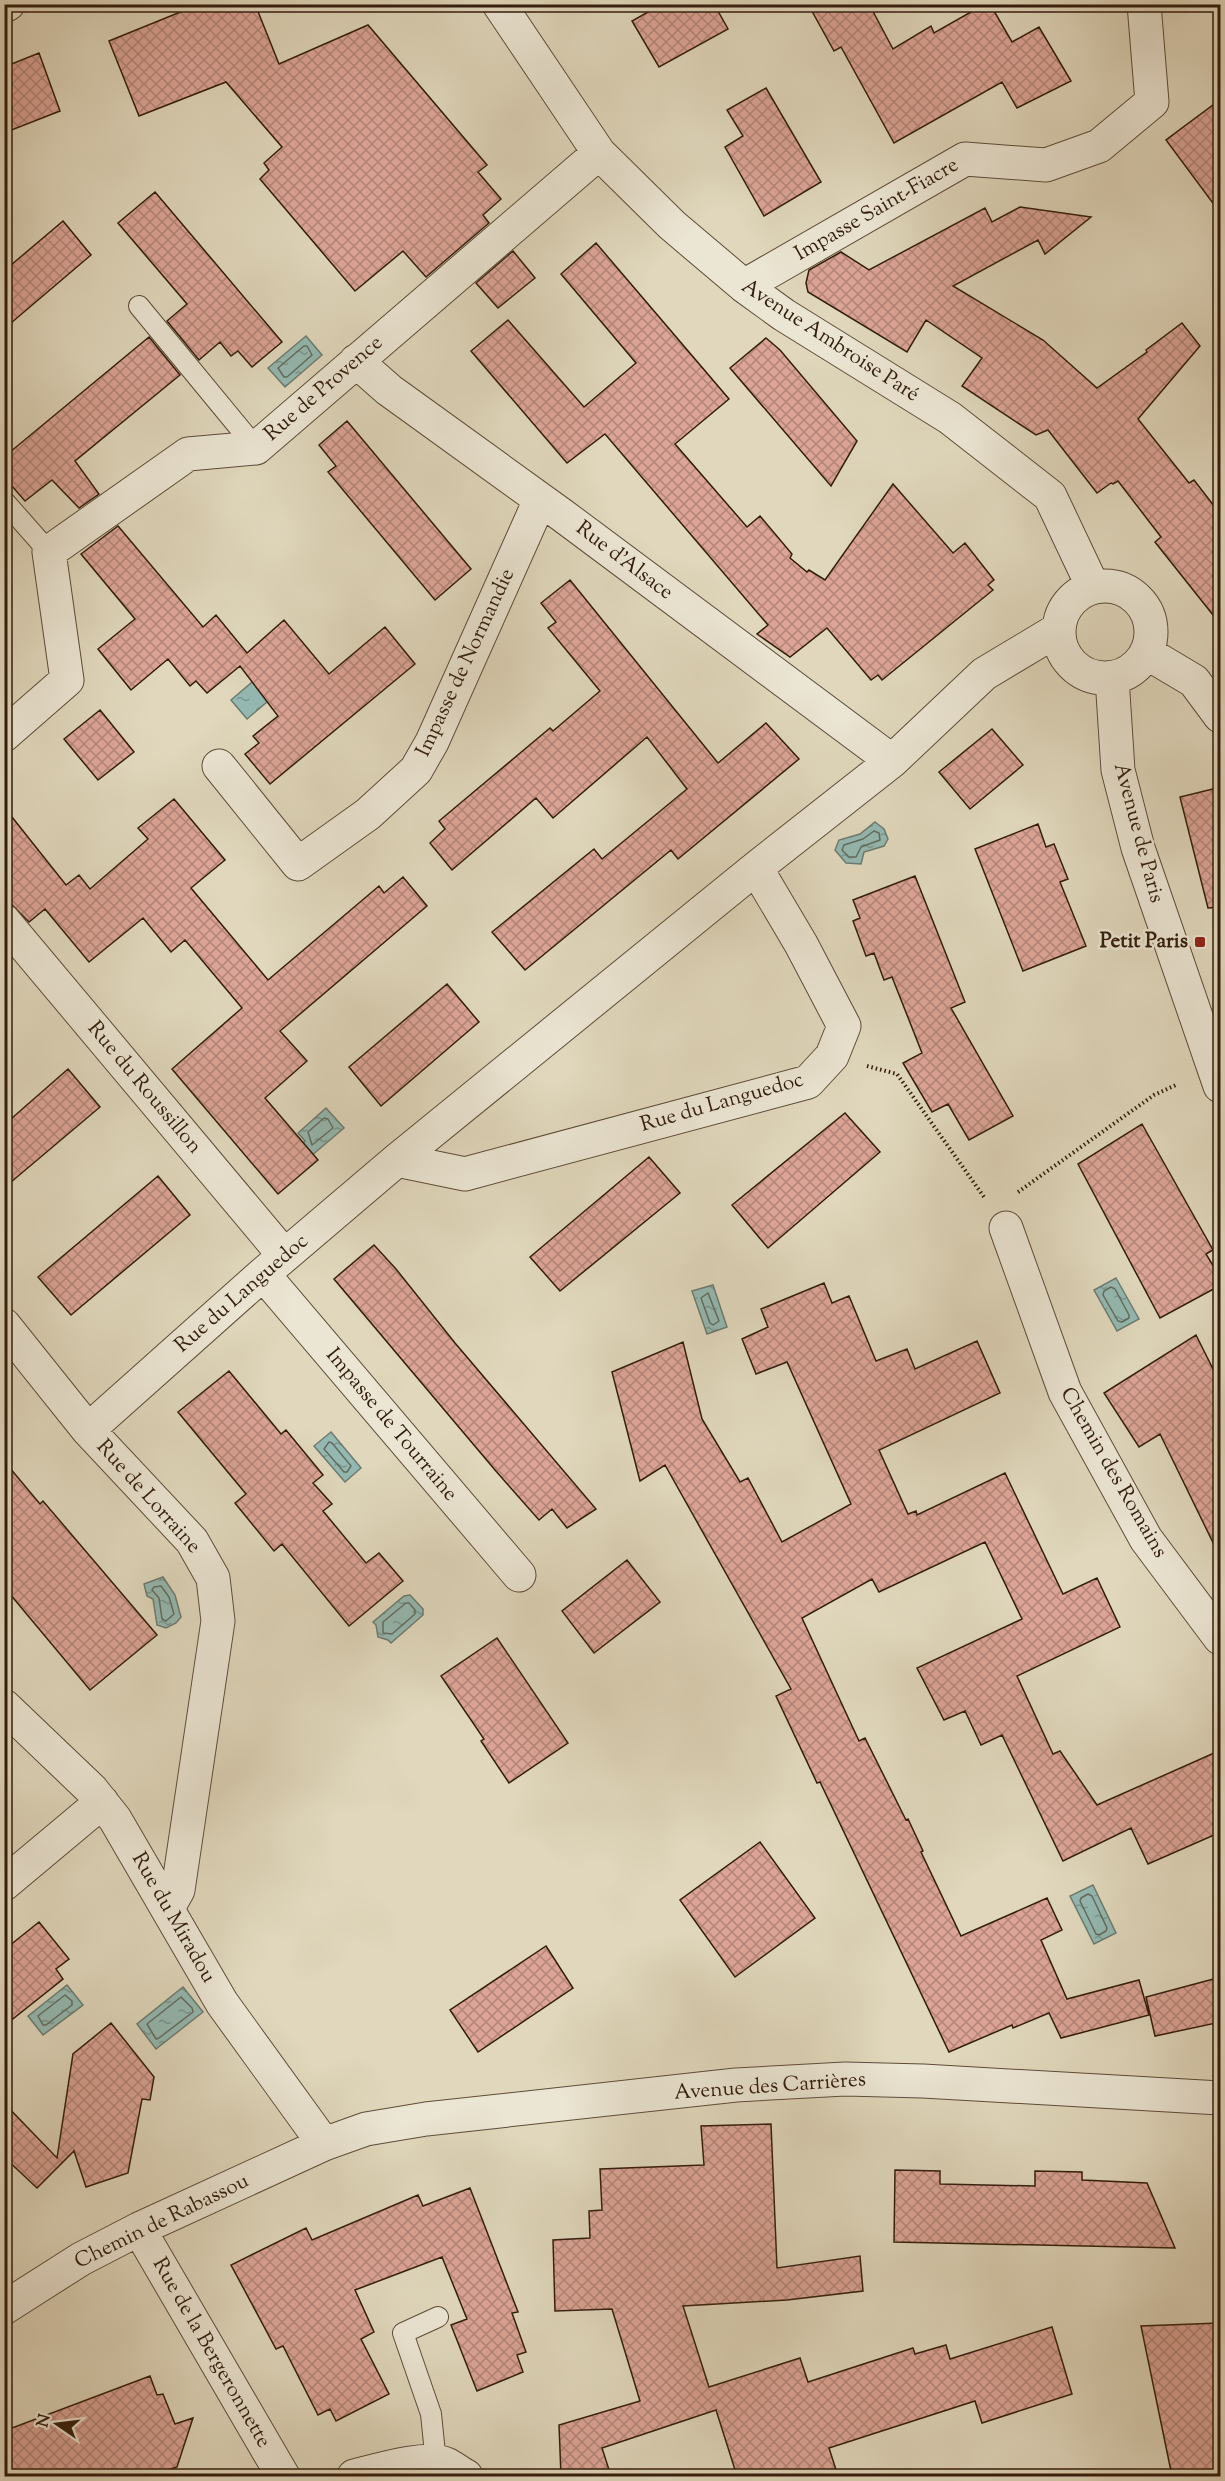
<svg xmlns="http://www.w3.org/2000/svg" width="1225" height="2481" font-family="'Sorts Mill Goudy',serif">
  <style>
    .water { fill: url(#water-ripples); stroke: #6d7b70; stroke-width: 1.5 }
    .lines { fill: none; stroke-linecap: round; stroke-linejoin: round }
    .shore { stroke: #636b5f; stroke-width: 1.5 }
    .building { fill: url(#building-cross-hatch); stroke: #321d0c; stroke-width: 1.5 }
    .service-casing { stroke: #5e4c38; stroke-width: 22 }
    .minor-casing { stroke: #5e4c38; stroke-width: 35 }
    .path { stroke: #321d0c; stroke-width: 4; stroke-dasharray: 1.5 3; stroke-linecap: butt }
    .service { stroke: #ebe5d3; stroke-width: 20 }
    .minor { stroke: #ebe5d3; stroke-width: 33 }
    .poi-dot { fill: #8f2418; stroke: #ebe5d3; stroke-width: 2 }
    .labels { text-anchor: middle; dominant-baseline: central; stroke-width: 5; stroke-linejoin: round; paint-order: stroke }
    .street-label { font-size: 21px; fill: #321d0c; stroke: #ebe5d3 }
    .poi-label { font-size: 21px; font-weight: bold; fill: #321d0c; stroke: #ebe5d3; text-anchor: end }
  </style>
  <defs>
    <pattern id="water-ripples" width="26" height="14" patternUnits="userSpaceOnUse" patternTransform="scale(1.5)"><rect width="26" height="14" fill="#94b9b2"/><path d="M2 4q2-2 4 0t4 0M15 11q2-2 4 0t4 0" fill="none" stroke="#79968f"/></pattern>
    <pattern id="building-cross-hatch" width="8" height="8" patternUnits="userSpaceOnUse" patternTransform="scale(1.5)"><rect width="8" height="8" fill="#dca496"/><path d="M0 0l8 8M0 8l8-8" fill="none" stroke="#b38579"/></pattern>
  </defs>
  <rect width="100%" height="100%" fill="#e0d7bc"/>
  <filter id="stains"><feTurbulence type="fractalNoise" baseFrequency=".00333" numOctaves="4"/><feColorMatrix values="0 0 0 0 .2 0 0 0 0 .09 0 0 0 0 .02 0 0 0 .5 -.17"/></filter>
  <radialGradient id="worn" r=".72"><stop offset=".6" stop-color="#630" stop-opacity="0"/><stop offset="1" stop-color="#630" stop-opacity=".3"/></radialGradient>
  <!-- water -->
  <path class="water" d="M 306,336 L 322,355 L 285,387 L 268,368 Z
    M 264,672 L 280,691 L 247,719 L 231,700 Z
    M 875,822 L 884,829 L 888,839 L 884,846 L 864,852 L 861,864 L 846,863 L 835,850 L 839,840 L 860,834 Z
    M 326,1108 L 344,1128 L 304,1162 L 295,1151 L 305,1141 L 298,1133 Z
    M 1116,1278 L 1139,1319 L 1117,1331 L 1094,1290 Z
    M 713,1285 L 727,1327 L 707,1334 L 692,1291 Z
    M 331,1432 L 361,1468 L 345,1482 L 314,1446 Z
    M 163,1577 L 175,1595 L 181,1617 L 176,1623 L 166,1628 L 157,1625 L 153,1599 L 147,1596 L 144,1584 Z
    M 410,1595 L 423,1609 L 423,1615 L 391,1643 L 388,1640 L 378,1637 L 376,1625 L 373,1622 L 404,1596 Z
    M 1093,1885 L 1116,1933 L 1094,1944 L 1070,1896 Z
    M 67,1985 L 83,2005 L 43,2035 L 28,2016 Z
    M 183,1987 L 203,2012 L 156,2049 L 137,2024 Z"/>
  <g class="lines">
    <!-- shore -->
    <path class="shore" d="M 304,346 L 307,346 L 312,355 L 287,377 L 284,377 L 278,368 Z
      M 874,831 L 879,833 L 880,840 L 861,847 L 856,857 L 849,857 L 842,850 L 844,845 L 863,839 Z
      M 324,1118 L 328,1119 L 333,1128 L 312,1145 L 308,1132 Z
      M 1111,1287 L 1115,1289 L 1129,1315 L 1129,1318 L 1122,1322 L 1118,1321 L 1103,1295 L 1104,1291 Z
      M 708,1293 L 719,1321 L 713,1325 L 710,1323 L 701,1298 Z
      M 329,1442 L 332,1443 L 351,1466 L 347,1472 L 344,1472 L 324,1449 Z
      M 161,1586 L 169,1597 L 174,1614 L 166,1621 L 162,1619 L 159,1598 L 152,1590 L 154,1587 Z
      M 406,1603 L 409,1603 L 415,1610 L 415,1614 L 392,1634 L 383,1633 L 383,1622 Z
      M 1088,1894 L 1092,1896 L 1107,1928 L 1106,1931 L 1099,1935 L 1096,1934 L 1080,1901 L 1081,1898 Z
      M 65,1995 L 72,2001 L 72,2005 L 46,2025 L 43,2025 L 38,2016 Z
      M 181,1997 L 192,2008 L 193,2012 L 159,2038 L 156,2039 L 147,2024 Z"/>
  </g>
  <!-- building -->
  <path class="building" d="M 200,4 L 255,4 L 279,64 L 368,25 L 487,165 L 478,172 L 501,199 L 483,215 L 489,223 L 426,277 L 403,251 L 355,291 L 260,179 L 269,170 L 264,163 L 282,147 L 226,82 L 139,116 L 109,41 Z
    M 662,4 L 714,4 L 728,29 L 659,67 L 632,21 Z
    M 808,4 L 869,4 L 893,49 L 931,26 L 934,33 L 985,4 L 990,4 L 1012,42 L 1039,27 L 1071,81 L 1017,108 L 1002,82 L 894,143 L 841,47 L 834,51 Z
    M 39,53 L 60,111 L 4,133 L 4,67 Z
    M 766,88 L 821,182 L 764,216 L 725,147 L 743,136 L 727,110 Z
    M 1221,99 L 1221,214 L 1166,140 Z
    M 155,192 L 282,342 L 252,367 L 238,351 L 231,356 L 220,342 L 199,360 L 167,321 L 187,304 L 118,223 Z
    M 1020,207 L 1091,217 L 1045,254 L 1038,240 L 953,286 L 1043,340 L 1097,388 L 1147,352 L 1146,350 L 1182,323 L 1200,346 L 1138,419 L 1189,483 L 1194,480 L 1221,515 L 1221,625 L 1155,542 L 1161,537 L 1118,481 L 1113,484 L 1111,483 L 1097,493 L 1048,430 L 1036,435 L 962,386 L 982,358 L 926,320 L 907,352 L 808,292 L 806,283 L 809,270 L 841,252 L 869,270 L 985,208 L 992,222 Z
    M 63,221 L 91,255 L 4,329 L 4,271 Z
    M 596,243 L 729,399 L 675,444 L 747,527 L 760,516 L 792,554 L 790,558 L 807,572 L 809,570 L 825,580 L 893,484 L 953,553 L 965,543 L 994,580 L 988,585 L 993,590 L 882,680 L 878,675 L 871,680 L 827,628 L 790,657 L 757,634 L 768,625 L 605,434 L 567,463 L 471,351 L 508,320 L 584,407 L 636,363 L 561,274 Z
    M 513,251 L 535,278 L 498,308 L 476,283 Z
    M 149,337 L 180,375 L 75,461 L 99,494 L 79,508 L 52,480 L 25,501 L 4,477 L 4,457 Z
    M 766,338 L 780,350 L 857,441 L 831,486 L 730,368 Z
    M 347,421 L 471,569 L 435,600 L 328,472 L 336,466 L 319,445 Z
    M 118,526 L 203,627 L 216,615 L 247,653 L 284,620 L 329,674 L 385,627 L 415,664 L 270,784 L 245,754 L 259,743 L 253,736 L 278,716 L 240,666 L 207,693 L 196,681 L 190,686 L 168,659 L 131,690 L 98,649 L 135,619 L 81,554 Z
    M 570,580 L 718,763 L 766,723 L 799,759 L 678,859 L 671,850 L 525,970 L 492,932 L 594,849 L 602,859 L 687,789 L 647,737 L 553,818 L 536,798 L 452,870 L 430,843 L 445,829 L 439,821 L 550,728 L 553,731 L 600,691 L 548,628 L 556,622 L 541,603 Z
    M 100,710 L 134,752 L 98,780 L 64,739 Z
    M 992,729 L 1023,765 L 970,809 L 939,772 Z
    M 1221,787 L 1221,907 L 1208,908 L 1180,797 Z
    M 174,799 L 225,860 L 191,888 L 268,980 L 379,886 L 384,893 L 403,877 L 427,906 L 280,1031 L 307,1061 L 265,1098 L 318,1160 L 278,1194 L 172,1069 L 242,1008 L 185,940 L 171,952 L 143,918 L 89,962 L 45,909 L 29,922 L 5,898 L 4,807 L 66,885 L 79,875 L 90,889 L 148,839 L 138,828 Z
    M 1038,824 L 1046,847 L 1054,844 L 1068,879 L 1060,882 L 1086,946 L 1023,971 L 975,849 Z
    M 915,876 L 965,1002 L 951,1008 L 1013,1116 L 969,1140 L 948,1104 L 932,1112 L 903,1063 L 922,1053 L 892,977 L 884,980 L 874,953 L 866,956 L 853,921 L 860,918 L 853,900 Z
    M 447,984 L 479,1022 L 381,1106 L 349,1067 Z
    M 68,1069 L 100,1107 L 4,1188 L 4,1125 Z
    M 845,1113 L 880,1152 L 768,1248 L 732,1205 Z
    M 1142,1124 L 1213,1250 L 1206,1254 L 1221,1279 L 1221,1285 L 1160,1318 L 1078,1164 Z
    M 649,1157 L 680,1193 L 560,1291 L 530,1257 Z
    M 158,1176 L 190,1215 L 71,1315 L 38,1277 Z
    M 374,1245 L 396,1269 L 455,1343 L 596,1509 L 567,1528 L 552,1509 L 539,1520 L 495,1470 L 334,1279 Z
    M 824,1283 L 832,1303 L 849,1296 L 876,1361 L 907,1349 L 915,1369 L 977,1341 L 1000,1393 L 879,1450 L 908,1514 L 916,1511 L 917,1515 L 1005,1473 L 1063,1594 L 1097,1578 L 1120,1627 L 1017,1676 L 1053,1754 L 1060,1751 L 1097,1805 L 1221,1750 L 1221,1832 L 1148,1864 L 1131,1828 L 1063,1861 L 1002,1735 L 981,1745 L 965,1711 L 944,1720 L 917,1668 L 1022,1619 L 985,1542 L 879,1592 L 872,1579 L 802,1618 L 859,1741 L 865,1738 L 906,1820 L 908,1819 L 923,1851 L 921,1852 L 961,1936 L 1047,1898 L 1062,1930 L 1041,1940 L 1067,1999 L 1139,1980 L 1149,2015 L 1061,2038 L 1049,2013 L 1013,2028 L 1012,2025 L 949,2052 L 820,1782 L 817,1783 L 776,1696 L 791,1689 L 665,1465 L 640,1481 L 612,1372 L 683,1342 L 702,1419 L 740,1482 L 748,1478 L 782,1542 L 851,1504 L 787,1362 L 756,1374 L 742,1339 L 768,1327 L 761,1309 Z
    M 1196,1335 L 1221,1385 L 1221,1559 L 1160,1434 L 1139,1447 L 1104,1393 Z
    M 229,1371 L 281,1434 L 286,1430 L 323,1475 L 313,1483 L 332,1504 L 323,1511 L 366,1563 L 379,1553 L 403,1581 L 349,1626 L 282,1544 L 274,1551 L 235,1503 L 246,1494 L 178,1412 Z
    M 4,1461 L 40,1504 L 43,1501 L 157,1635 L 90,1690 L 4,1587 Z
    M 627,1560 L 660,1602 L 594,1653 L 562,1611 Z
    M 497,1638 L 568,1743 L 509,1783 L 481,1741 L 484,1739 L 441,1676 Z
    M 760,1842 L 815,1918 L 735,1977 L 680,1900 Z
    M 39,1922 L 69,1959 L 56,1969 L 63,1979 L 4,2026 L 4,1950 Z
    M 546,1946 L 573,1988 L 478,2052 L 450,2010 Z
    M 1221,1977 L 1221,2022 L 1155,2036 L 1146,1997 Z
    M 111,2023 L 154,2077 L 150,2100 L 142,2099 L 128,2173 L 86,2187 L 74,2151 L 37,2188 L 4,2157 L 4,2103 L 57,2158 L 73,2054 Z
    M 771,2124 L 777,2268 L 860,2256 L 863,2291 L 787,2300 L 683,2306 L 709,2387 L 800,2358 L 808,2382 L 913,2348 L 915,2354 L 946,2345 L 950,2359 L 1052,2327 L 1072,2394 L 982,2423 L 975,2401 L 829,2448 L 838,2476 L 737,2476 L 716,2410 L 602,2448 L 611,2476 L 561,2476 L 559,2425 L 640,2401 L 612,2309 L 555,2311 L 553,2240 L 590,2238 L 589,2211 L 602,2210 L 600,2169 L 704,2165 L 701,2126 Z
    M 895,2170 L 940,2171 L 940,2184 L 1035,2186 L 1035,2171 L 1082,2172 L 1082,2180 L 1147,2183 L 1175,2248 L 894,2242 Z
    M 470,2188 L 518,2312 L 512,2313 L 526,2352 L 517,2355 L 523,2372 L 477,2391 L 451,2325 L 467,2319 L 442,2257 L 355,2290 L 374,2332 L 361,2339 L 389,2394 L 336,2421 L 330,2409 L 318,2415 L 283,2346 L 276,2349 L 231,2265 L 306,2228 L 312,2240 L 418,2195 L 423,2206 Z
    M 1219,2323 L 1221,2476 L 1172,2476 L 1141,2326 Z
    M 150,2376 L 157,2395 L 163,2394 L 175,2424 L 193,2418 L 177,2467 L 151,2476 L 4,2476 L 4,2431 Z"/>
  <g class="lines">
    <!-- service casing -->
    <g class="service-casing">
      <path id="service" d="M 139,306 L 256,448
        M 4,501 L 49,552
        M 436,2463 L 431,2414 L 403,2333 L 438,2317"/>
    </g>
    <!-- minor casing -->
    <g class="minor-casing">
      <path id="minor" d="M 499,4 L 599,153 L 672,225 L 744,286 L 784,315 L 950,418 L 1050,496 L 1093,587
        M 4,6 L 8,4
        M 744,286 L 965,159 L 1046,165 L 1099,146 L 1152,102 L 1144,4
        M 356,361 L 389,390 L 562,515 L 892,761
        M1059 632a46 46 0 1 1 92 0a46 46 0 1 1-92 0Z
        M 1147,653 L 1194,681 L 1220,716
        M 1112,678 L 1118,770 L 1138,848 L 1220,1086
        M 4,735 L 67,680 L 49,552 L 188,454 L 256,448 L 599,153
        M 219,766 L 298,864 L 368,814 L 416,770 L 432,742 L 540,500
        M 4,921 L 284,1255
        M 397,1160 L 465,1174 L 808,1082 L 832,1056 L 844,1026 L 801,944 L 756,868
        M 1006,1228 L 1065,1392 L 1146,1539 L 1220,1638
        M 263,1274 L 519,1575
        M 4,1325 L 88,1430 L 192,1541 L 213,1578 L 218,1621 L 178,1890 L 168,1908
        M 88,1430 L 263,1274 L 397,1160 L 756,868 L 892,761 L 984,674 L 1059,629
        M 4,1706 L 92,1790 L 115,1819 L 222,2003 L 324,2144
        M 4,1884 L 102,1802
        M 139,2229 L 283,2476
        M 4,2308 L 81,2259 L 139,2229 L 324,2144 L 366,2129 L 426,2119 L 736,2085 L 845,2079 L 923,2081 L 1220,2098
        M 354,2476 C 375,2471 426,2455 446,2464 C 453,2467 460,2473 466,2476"/>
    </g>
    <!-- path -->
    <path class="path" d="M 867,1066 L 897,1074 L 984,1197
      M 1018,1192 L 1154,1095 L 1178,1084"/>
    <!-- service -->
    <use href="#service" class="service"/>
    <!-- minor -->
    <use href="#minor" class="minor"/>
  </g>
  <!-- markers -->
  <rect class="poi-dot" x="1194" y="936" width="12" height="12" rx="3"/>
  <g class="labels">
    <!-- street labels -->
    <g class="street-label">
      <text transform="translate(877 210) rotate(-30)">Impasse Saint-Fiacre</text>
      <text transform="translate(830 341) rotate(33)">Avenue Ambroise Paré</text>
      <text transform="translate(324 389) rotate(-41)">Rue de Provence</text>
      <text transform="translate(624 561) rotate(37)">Rue d'Alsace</text>
      <text transform="translate(466 663) rotate(-65)">Impasse de Normandie</text>
      <text transform="translate(1138 833) rotate(75)">Avenue de Paris</text>
      <text transform="translate(144 1088) rotate(50)">Rue du Roussillon</text>
      <text transform="translate(722 1103) rotate(-16)">Rue du Languedoc</text>
      <text transform="translate(242 1294) rotate(-41)">Rue du Languedoc</text>
      <text transform="translate(391 1425) rotate(50)">Impasse de Tourraine</text>
      <text transform="translate(1113 1473) rotate(60)">Chemin des Romains</text>
      <text transform="translate(148 1497) rotate(48)">Rue de Lorraine</text>
      <text transform="translate(173 1918) rotate(60)">Rue du Miradou</text>
      <text transform="translate(770 2087) rotate(-4)">Avenue des Carrières</text>
      <text transform="translate(162 2222) rotate(-26)">Chemin de Rabassou</text>
      <text transform="translate(211 2353) rotate(60)">Rue de la Bergeronnette</text>
    </g>
    <!-- poi labels -->
    <g class="poi-label">
      <text x="1188" y="942">Petit Paris</text>
    </g>
  </g>
  <!-- margin -->
  <rect width="1225" height="2481" fill="none" stroke="#e0d7bc" stroke-width="24"/>
  <rect x="6" y="6" width="1213" height="2469" fill="none" stroke="#321d0c" stroke-width="3"/>
  <rect x="12" y="12" width="1201" height="2457" fill="none" stroke="#321d0c" stroke-width="1.5"/>
  <!-- north arrow -->
  <g transform="translate(57 2424) rotate(284)" stroke="#ebe5d3" stroke-width="4.5" paint-order="stroke">
  <path d="M0-4.5L10 22L0 15L-10 22Z" fill="#321d0c"/>
  <text y="-9" font-size="16" font-weight="bold" text-anchor="middle" fill="#321d0c">N</text>
  </g>
  <rect width="100%" height="100%" filter="url(#stains)"/>
  <rect width="100%" height="100%" fill="url(#worn)"/>
</svg>
